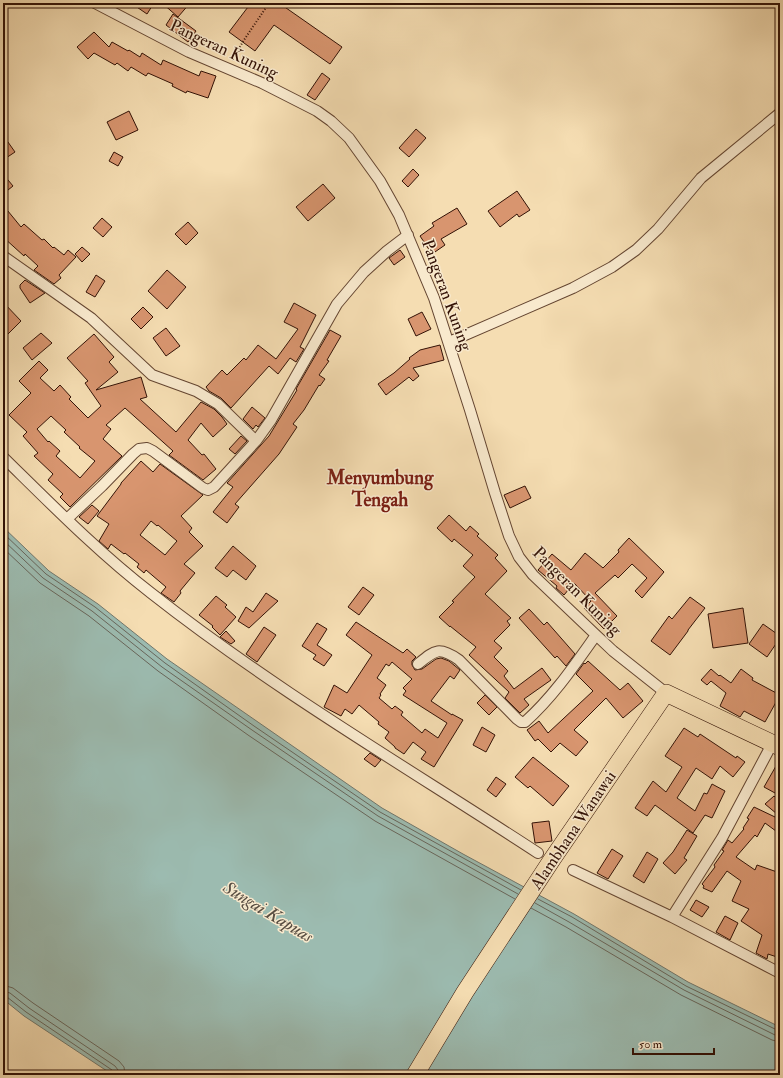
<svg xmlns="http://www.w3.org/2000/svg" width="783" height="1078" font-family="'IM FELL Double Pica',serif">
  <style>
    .water { fill: #9cbbb0; stroke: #72776c }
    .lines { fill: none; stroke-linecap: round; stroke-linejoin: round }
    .shore { stroke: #68665b; stroke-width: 1 }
    .building { fill: #d8956f; stroke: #331206; fill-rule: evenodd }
    .minor-casing { stroke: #644531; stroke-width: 12 }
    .primary-casing { stroke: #331206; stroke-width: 18 }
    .path { stroke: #331206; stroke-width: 2; stroke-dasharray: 1 2; stroke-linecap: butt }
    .minor { stroke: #f8e9cd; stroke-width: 10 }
    .primary { stroke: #f5ddb2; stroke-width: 17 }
    .labels { text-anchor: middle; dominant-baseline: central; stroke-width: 3; stroke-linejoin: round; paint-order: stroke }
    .street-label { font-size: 17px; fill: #331206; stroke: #f8e9cd }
    .water-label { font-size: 18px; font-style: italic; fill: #584d42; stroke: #f8e9cd }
    .quarter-label { font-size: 19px; font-weight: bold; fill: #7a1f14; stroke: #f8e9cd }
  </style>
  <rect width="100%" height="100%" fill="#f5ddb2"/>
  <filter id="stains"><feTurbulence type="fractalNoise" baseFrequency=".005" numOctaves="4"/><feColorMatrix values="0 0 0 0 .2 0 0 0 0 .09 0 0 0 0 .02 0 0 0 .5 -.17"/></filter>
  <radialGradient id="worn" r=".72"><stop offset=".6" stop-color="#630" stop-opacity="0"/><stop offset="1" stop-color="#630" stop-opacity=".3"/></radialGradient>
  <!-- water -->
  <path class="water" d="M 3,527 L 49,571 L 98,604 L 167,659 L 382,808 L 463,854 L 574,914 L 688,982 L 780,1027 L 780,1075 L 113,1075 L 24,1016 L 3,999 Z"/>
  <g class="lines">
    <!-- shore -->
    <path class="shore" d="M 3,533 L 46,574 L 95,607 L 165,663 L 254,726 L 380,812 L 521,890
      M 3,540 L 43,578 L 92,611 L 162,667 L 252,730 L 378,816 L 518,894
      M 3,548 L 40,583 L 89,616 L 158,671 L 248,735 L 375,821 L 515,899
      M 538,899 L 572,917 L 686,986 L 777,1030 L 780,1031
      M 535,903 L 569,922 L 684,990 L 775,1035 L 780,1036
      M 531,908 L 566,927 L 681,995 L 772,1040 L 780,1042
      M 3,985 L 13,988 L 33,1003 L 119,1061 L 124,1067 L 125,1075
      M 3,991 L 10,993 L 29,1008 L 115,1066 L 118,1070 L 119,1075
      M 3,996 L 7,997 L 26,1012 L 112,1070 L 114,1075"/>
  </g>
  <!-- building -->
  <path class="building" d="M 131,3 L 154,3 L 147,14 Z
    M 162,3 L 190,3 L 178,17 Z
    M 251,3 L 279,3 L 342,47 L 330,64 L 274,25 L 255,51 L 229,32 Z
    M 173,14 L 196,31 L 188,42 L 166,25 Z
    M 94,32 L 109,47 L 112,42 L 128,51 L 129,50 L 140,57 L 142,53 L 161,65 L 163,60 L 199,76 L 201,71 L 216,76 L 208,98 L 187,91 L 186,93 L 172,86 L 173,84 L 148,73 L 146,76 L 131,67 L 128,71 L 117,63 L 115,65 L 94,53 L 88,59 L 77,47 Z
    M 322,73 L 330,79 L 315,100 L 307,95 Z
    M 129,111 L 138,130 L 116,140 L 107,122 Z
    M 416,129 L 426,138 L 409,157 L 399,148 Z
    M 3,135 L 15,152 L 3,160 Z
    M 114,152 L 123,157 L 118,166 L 109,161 Z
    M 413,169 L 419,175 L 408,187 L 402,181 Z
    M 3,174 L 13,186 L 3,194 Z
    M 323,184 L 335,198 L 308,221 L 296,207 Z
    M 517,191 L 530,210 L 519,217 L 517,214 L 500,227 L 488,211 Z
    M 3,205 L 21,227 L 24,224 L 42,240 L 44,239 L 53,248 L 54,247 L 64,255 L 68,250 L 76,257 L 59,275 L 61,278 L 54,284 L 34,270 L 38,266 L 25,254 L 24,256 L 3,237 Z
    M 457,208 L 467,224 L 441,239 L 445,245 L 432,254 L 420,236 L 434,226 L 432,223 Z
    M 102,218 L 112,227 L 103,237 L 93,228 Z
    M 188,222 L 198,233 L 186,245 L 175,234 Z
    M 82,247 L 90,254 L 82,262 L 75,254 Z
    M 400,250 L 405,257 L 394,265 L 389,258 Z
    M 167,270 L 186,287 L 167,309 L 148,291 Z
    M 96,275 L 105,281 L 95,297 L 86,292 Z
    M 25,280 L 45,293 L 30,303 L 20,288 L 20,285 Z
    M 3,302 L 21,321 L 3,339 Z
    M 294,303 L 316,315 L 300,347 L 304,349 L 296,362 L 290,358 L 278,374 L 269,366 L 231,408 L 221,398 L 209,391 L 206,387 L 222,370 L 227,375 L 244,358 L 246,360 L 258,345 L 276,359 L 298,329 L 284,322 Z
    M 143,307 L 153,317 L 141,329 L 131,319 Z
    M 422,312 L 431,329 L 416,336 L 408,319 Z
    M 166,328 L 180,346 L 166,356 L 153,338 Z
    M 330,330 L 341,336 L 327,360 L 329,361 L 319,375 L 325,379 L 320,386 L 319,385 L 304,410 L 293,424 L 297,427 L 279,454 L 235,504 L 239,507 L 227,523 L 213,512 L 233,487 L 227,483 L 269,436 L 297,390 L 296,389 Z
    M 41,333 L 52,343 L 32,360 L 23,348 Z
    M 94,334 L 114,357 L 109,362 L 118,372 L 96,390 L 141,377 L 147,397 L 140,399 L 176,432 L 201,402 L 214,409 L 222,417 L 227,424 L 213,437 L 201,423 L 188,440 L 202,455 L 204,454 L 216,469 L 203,480 L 169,455 L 173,451 L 125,408 L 106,425 L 111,429 L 103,439 L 122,456 L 70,507 L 60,497 L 63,494 L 48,480 L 53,474 L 34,456 L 38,453 L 23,436 L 27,432 L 9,415 L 31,393 L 19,381 L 39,361 L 48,370 L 40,378 L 54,391 L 60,385 L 71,397 L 69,399 L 88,418 L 101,406 L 85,383 L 88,381 L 67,358 ZM 51,416 L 66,430 L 64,432 L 80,447 L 79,448 L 95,461 L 80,478 L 56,456 L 60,451 L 49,441 L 48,442 L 37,429 Z
    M 440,345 L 444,360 L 413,368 L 419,376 L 413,381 L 409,377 L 386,395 L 378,384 L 394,373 L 410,359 L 409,358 L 420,350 Z
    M 252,407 L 265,418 L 258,427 L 256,425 L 253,429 L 243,419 Z
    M 241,436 L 247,441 L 235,454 L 229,449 Z
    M 141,461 L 153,472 L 160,464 L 203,495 L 181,516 L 192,528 L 189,532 L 203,546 L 184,564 L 195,573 L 180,591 L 181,593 L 174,602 L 161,593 L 166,587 L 146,570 L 144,573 L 137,567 L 139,564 L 125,553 L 124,554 L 111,544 L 108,549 L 99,541 L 109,524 L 97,516 L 121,484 L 121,483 ZM 151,521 L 157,526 L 158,525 L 177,541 L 165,555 L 140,535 Z
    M 525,486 L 531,498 L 510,508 L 504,495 Z
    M 92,505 L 99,511 L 88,524 L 79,517 Z
    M 449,515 L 466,531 L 470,526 L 479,534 L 477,536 L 498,555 L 495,558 L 507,571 L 485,594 L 511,618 L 507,621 L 510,625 L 494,641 L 502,648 L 494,657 L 508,671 L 504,676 L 514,689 L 542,668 L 551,680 L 524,699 L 529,705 L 520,713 L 505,698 L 509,692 L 469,655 L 476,647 L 450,626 L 450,627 L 439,617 L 454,602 L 452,601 L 475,577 L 463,566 L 473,555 L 454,539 L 452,542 L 437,528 Z
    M 629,538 L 664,572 L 642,598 L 635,591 L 647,578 L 632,564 L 618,578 L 615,575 L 595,593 L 617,616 L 604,629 L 584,608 L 591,601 L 574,583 L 564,595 L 556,588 L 557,586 L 538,570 L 552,554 L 571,570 L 585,553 L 603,568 L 619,552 L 618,550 Z
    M 233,546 L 256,566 L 246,580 L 233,570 L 227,577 L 215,568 Z
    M 363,587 L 374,595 L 359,615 L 348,607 Z
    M 266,593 L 278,601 L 249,628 L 238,621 L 246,607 L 253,612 Z
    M 216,596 L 227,605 L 225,607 L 236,617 L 220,635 L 212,627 L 213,626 L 199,615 Z
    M 690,597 L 705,608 L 688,630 L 688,631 L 670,655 L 651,641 L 669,616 L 672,619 Z
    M 743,608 L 748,643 L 713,648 L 708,614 Z
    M 529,609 L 544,625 L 547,622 L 575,654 L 566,666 L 557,656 L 555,658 L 519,618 Z
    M 356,622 L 403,653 L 407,649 L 416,657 L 412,661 L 412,665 L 415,670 L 422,669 L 436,659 L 441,658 L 449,661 L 460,670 L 454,679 L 450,676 L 431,701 L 452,715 L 452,714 L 463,720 L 434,767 L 421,759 L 426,752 L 413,742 L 404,754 L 395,748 L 395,747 L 385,738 L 389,732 L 378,724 L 379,722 L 359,705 L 352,714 L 345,709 L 341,716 L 324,707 L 334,685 L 347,693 L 372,655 L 346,635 ZM 392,662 L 412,679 L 403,688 L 406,691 L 403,695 L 447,723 L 438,738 L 425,729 L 422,733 L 401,715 L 403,712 L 395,706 L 392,709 L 379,698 L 381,695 L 380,694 L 386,685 L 377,678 L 386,664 L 389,666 Z
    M 317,623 L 327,629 L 317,645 L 332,655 L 324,666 L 313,659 L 316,655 L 302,646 Z
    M 763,624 L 780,636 L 780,638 L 767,657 L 749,644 Z
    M 264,627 L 276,635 L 257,662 L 246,654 Z
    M 226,631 L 235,641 L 231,644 L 220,637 Z
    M 588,661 L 620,690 L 628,683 L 643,701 L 623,718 L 606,698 L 574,730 L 588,742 L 576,756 L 560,743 L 551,752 L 538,739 L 535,741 L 527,730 L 539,721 L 548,733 L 593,691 L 576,674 L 584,663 L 585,664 Z
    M 711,669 L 719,676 L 720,675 L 731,683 L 741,669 L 753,678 L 752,680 L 780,695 L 765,722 L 744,711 L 740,717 L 720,706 L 726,693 L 711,681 L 707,685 L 701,680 Z
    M 485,695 L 497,707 L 489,715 L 477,703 Z
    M 482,727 L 495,735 L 486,752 L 473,745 Z
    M 684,728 L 698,737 L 700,734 L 736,758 L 737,756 L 745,762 L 733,777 L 720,766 L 712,779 L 696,768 L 677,798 L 695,811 L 704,793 L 707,794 L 712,784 L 725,791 L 712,818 L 705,815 L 693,833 L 655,805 L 647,816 L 635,808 L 653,781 L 666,792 L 682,767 L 665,756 Z
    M 370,753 L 381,760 L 375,767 L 364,759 Z
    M 533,757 L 569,786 L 553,806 L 530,786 L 528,788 L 515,777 Z
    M 780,759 L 780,785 L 775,793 L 764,787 Z
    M 496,777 L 506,784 L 496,797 L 487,790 Z
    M 774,796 L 780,802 L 780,834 L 765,823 L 757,837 L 755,835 L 736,857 L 755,870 L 757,865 L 780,873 L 780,958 L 768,954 L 767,959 L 756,953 L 762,935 L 741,921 L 749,909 L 732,901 L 741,881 L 727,871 L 712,892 L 703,888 L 704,886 L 702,884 L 715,867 L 714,865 L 724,851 L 722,850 L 728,840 L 732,843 L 744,829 L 743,828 L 749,819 L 747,818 L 754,807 L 775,817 L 777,814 L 765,804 Z
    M 549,821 L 552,841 L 535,843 L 532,823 Z
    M 687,830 L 697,836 L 684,858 L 687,860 L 675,874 L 663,863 L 673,852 Z
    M 612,849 L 623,856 L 608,879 L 597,873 Z
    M 647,852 L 658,859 L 644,883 L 633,876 Z
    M 696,900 L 709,907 L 702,917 L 690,910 Z
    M 725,916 L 738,923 L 730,940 L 716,932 Z"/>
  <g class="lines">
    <!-- minor casing -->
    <g class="minor-casing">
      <path id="minor" d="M 95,3 L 189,52 L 262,83 L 317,111 L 331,121 L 349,138 L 380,181 L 399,215 L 434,298 L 470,410 L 495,493 L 509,536 L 519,557 L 533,575 L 596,635 L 613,651 L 666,693
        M 3,256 L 91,318 L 152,375 L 196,391 L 218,404 L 256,441
        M 449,342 L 573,288 L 612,267 L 636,250 L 658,229 L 701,178 L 780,113
        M 3,457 C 51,504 98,552 151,593 C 273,689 408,768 538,853
        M 67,519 L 102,486 L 133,454 L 139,449 L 147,448 L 153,451 L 203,488 L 208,490 L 214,487 L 256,441 L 271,420 L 337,304 L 364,272 L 387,251 L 408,235
        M 418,664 C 435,650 439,646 459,660 L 517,719 L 521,722 L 525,722 C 553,697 574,666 596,635
        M 573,870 L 672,917 L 780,973
        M 672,917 L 722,838 L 772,744"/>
    </g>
    <!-- primary casing -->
    <g class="primary-casing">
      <path id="primary" d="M 415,1075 L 465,992 L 553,858 L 666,693 L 780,747"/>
    </g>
    <!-- path -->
    <path class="path" d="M 232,60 L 244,40 L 269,3"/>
    <!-- minor -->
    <use href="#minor" class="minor"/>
    <!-- primary -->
    <use href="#primary" class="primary"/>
  </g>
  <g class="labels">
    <!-- street labels -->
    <g class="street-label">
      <text transform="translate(224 49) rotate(25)">Pangeran Kuning</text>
      <text transform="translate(447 295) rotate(70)">Pangeran Kuning</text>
      <text transform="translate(577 591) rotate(45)">Pangeran Kuning</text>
      <text transform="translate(573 830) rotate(-56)">Alambhana Wanawai</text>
    </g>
    <!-- water labels -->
    <g class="water-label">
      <text transform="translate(268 912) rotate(31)">Sungai Kapuas</text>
    </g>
    <!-- quarter labels -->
    <g class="quarter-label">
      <text x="380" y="478">Menyumbung<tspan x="380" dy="22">Tengah</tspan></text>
    </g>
  </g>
  <!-- margin -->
  <rect width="783" height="1078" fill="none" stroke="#f5ddb2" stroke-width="16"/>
  <rect x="4" y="4" width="775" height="1070" fill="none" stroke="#331206" stroke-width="2"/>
  <rect x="8" y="8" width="767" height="1062" fill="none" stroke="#331206"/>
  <!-- scale -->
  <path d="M633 1048v6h81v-6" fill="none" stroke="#331206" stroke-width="2"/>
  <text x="639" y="1048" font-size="12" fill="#331206" stroke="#f8e9cd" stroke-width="3" paint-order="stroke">50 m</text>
  <rect width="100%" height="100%" filter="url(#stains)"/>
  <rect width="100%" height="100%" fill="url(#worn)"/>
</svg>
